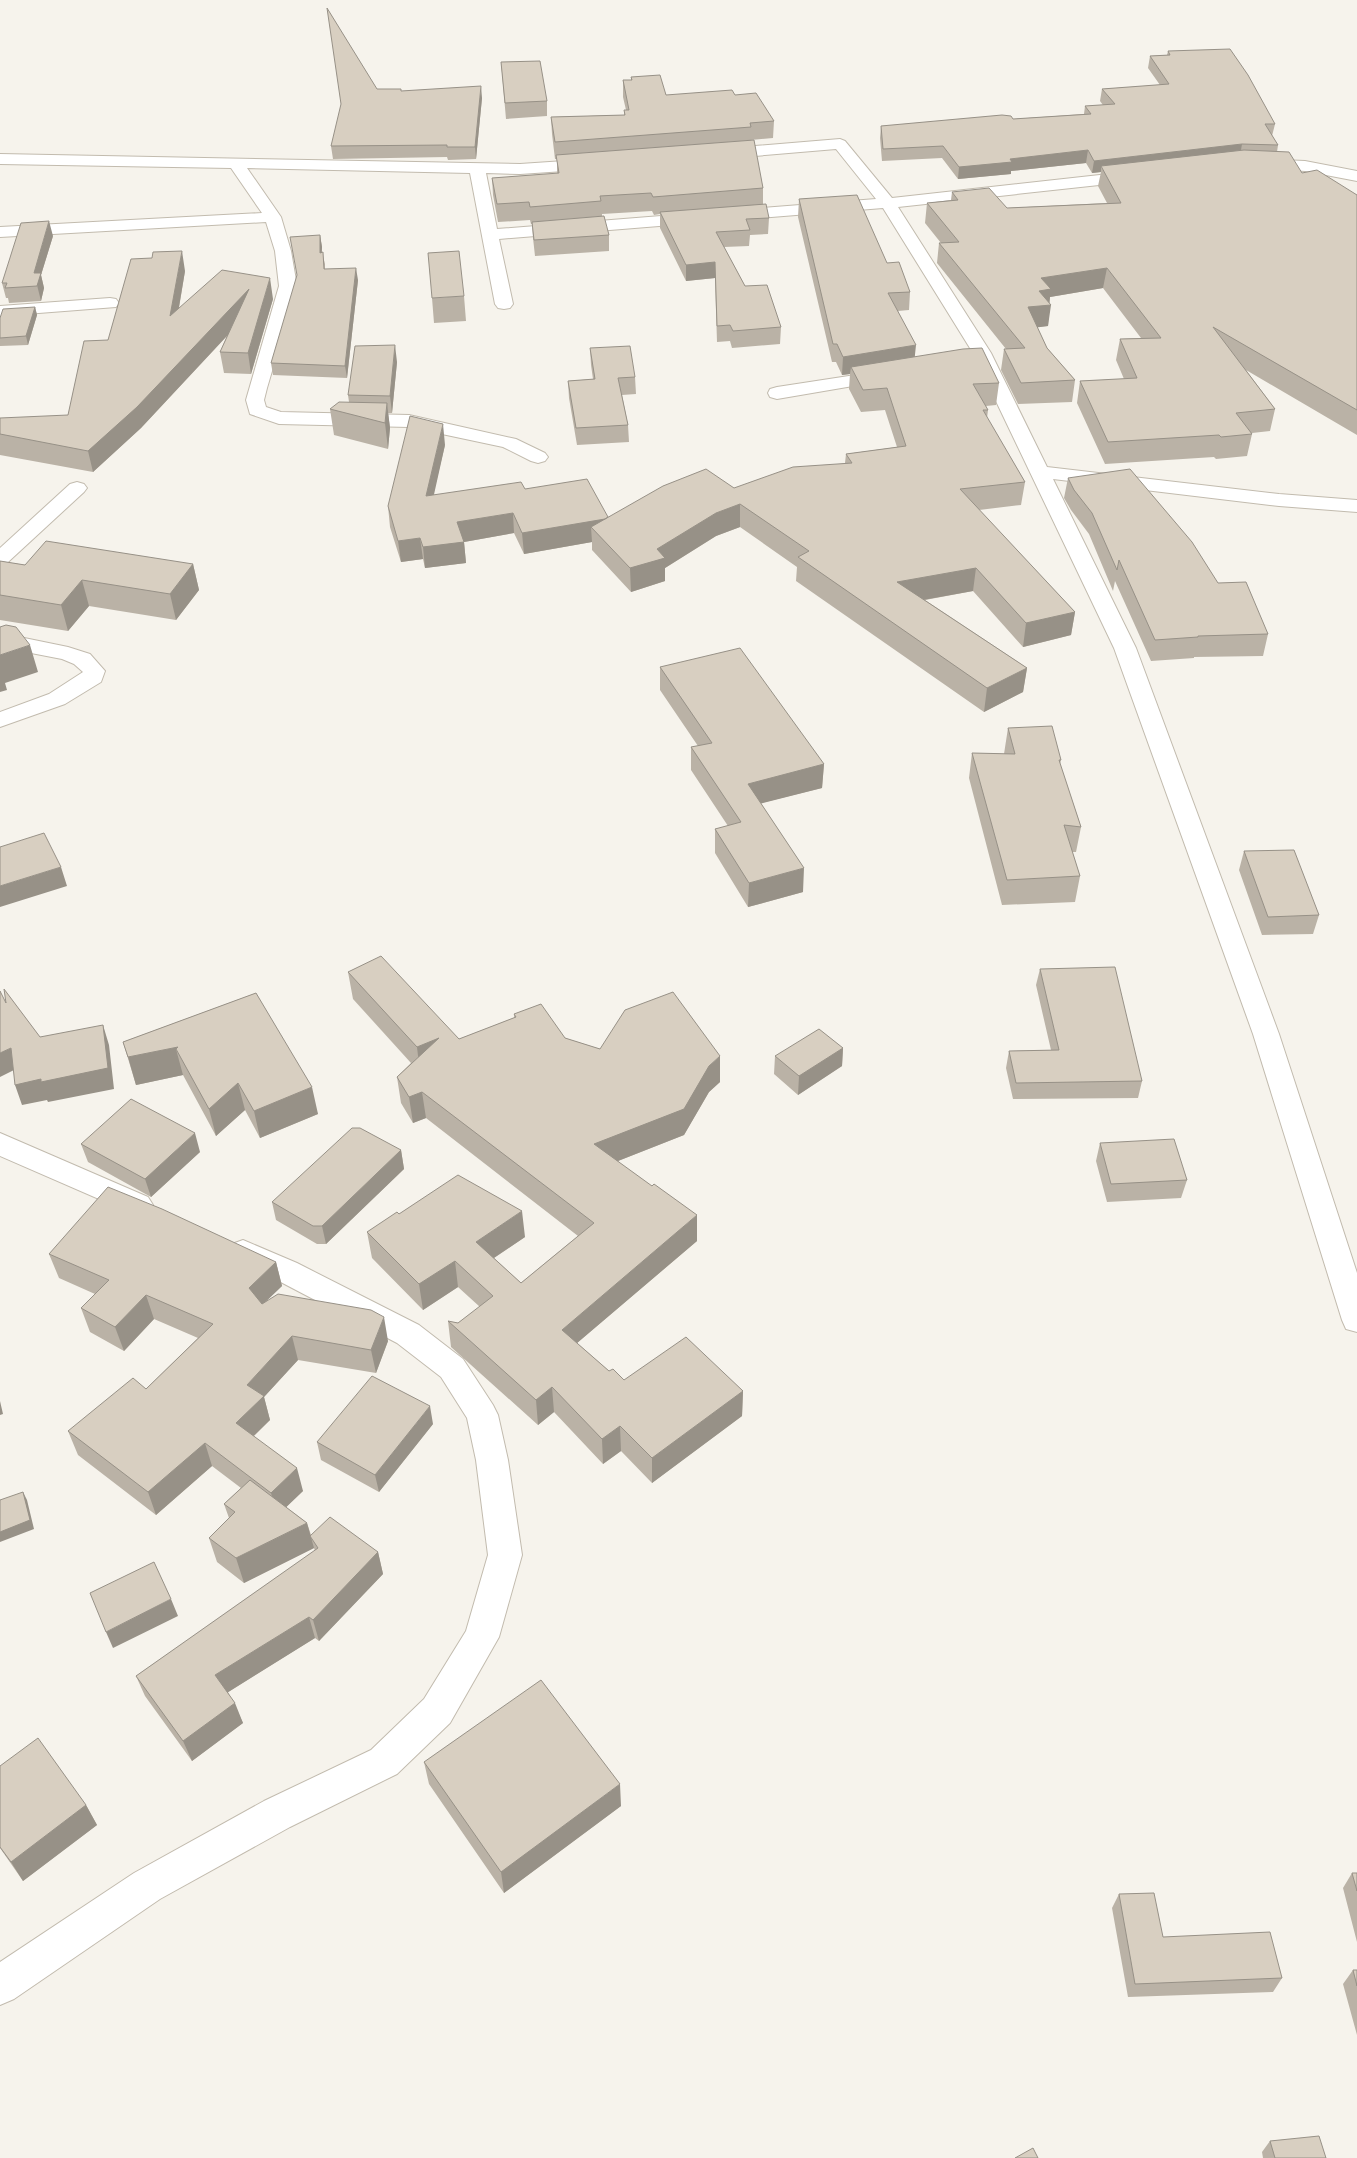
<svg xmlns="http://www.w3.org/2000/svg" width="1357" height="2158" font-family="Karla,sans-serif">
  <style>
    .lines { fill: none; stroke-linecap: round; stroke-linejoin: round }
    .minor-casing { stroke: #c2bbae; stroke-width: 2 }
    .minor { fill: #fff; fill-rule: evenodd }
    .wall { fill: #bab2a6 }
    .shaded-wall { fill: #979187 }
    .building { fill: #d8cfc1; stroke: #979187 }
  </style>
  <rect width="100%" height="100%" fill="#f6f3ec"/>
  <g class="lines">
    <!-- minor casing -->
    <g class="minor-casing">
      <path id="minor" d="M 840,139 L 845,141 L 892,198 L 1136,171 L 1142,173 L 1144,176 L 1142,179 L 1136,181 L 898,207 L 991,353 L 1047,467 L 1279,494 L 1357,500 L 1357,512 L 1279,506 L 1053,479 L 1136,648 L 1279,1034 L 1357,1273 L 1357,1332 L 1346,1329 L 1342,1320 L 1253,1034 L 1114,648 L 973,353 L 883,208 L 499,239 L 513,304 L 510,308 L 504,309 L 498,308 L 495,304 L 470,173 L 247,168 L 281,217 L 291,251 L 297,286 L 267,388 L 264,400 L 266,407 L 281,412 L 409,415 L 516,439 L 545,453 L 548,457 L 545,461 L 538,463 L 531,461 L 503,447 L 409,427 L 279,424 L 250,414 L 246,400 L 279,286 L 275,251 L 266,222 L 0,237 L 0,227 L 262,213 L 231,168 L 0,164 L 0,154 L 520,164 L 594,159 L 599,161 L 602,164 L 599,167 L 594,169 L 520,174 L 486,173 L 497,229 L 876,199 L 836,149 L 719,159 L 714,157 L 711,154 L 714,151 L 719,149 Z
        M 1260,159 L 1305,161 L 1357,171 L 1357,181 L 1305,171 L 1255,167 L 1252,164 L 1255,161 Z
        M 110,298 L 116,299 L 119,303 L 116,307 L 0,316 L 0,306 Z
        M 888,370 L 894,371 L 897,375 L 894,379 L 777,399 L 770,397 L 768,393 L 770,389 L 777,387 Z
        M 77,482 L 84,484 L 87,488 L 84,492 L 7,563 L 0,565 L 0,548 L 70,484 Z
        M 0,633 L 68,647 L 90,654 L 105,671 L 101,682 L 65,704 L 0,727 L 0,712 L 49,694 L 83,672 L 74,664 L 62,659 L 0,647 Z
        M 0,1133 L 148,1197 L 153,1205 L 148,1213 L 138,1216 L 0,1156 Z
        M 243,1240 L 297,1263 L 419,1325 L 463,1359 L 493,1405 L 498,1415 L 508,1460 L 522,1555 L 499,1637 L 450,1723 L 397,1774 L 290,1827 L 160,1899 L 14,1999 L 0,2005 L 0,1962 L 134,1873 L 264,1801 L 371,1750 L 424,1699 L 466,1631 L 488,1555 L 476,1460 L 467,1418 L 441,1377 L 397,1343 L 275,1279 L 232,1260 L 228,1252 L 232,1244 Z"/>
    </g>
    <!-- minor -->
    <use href="#minor" class="minor"/>
  </g>
  <!-- wall -->
  <path class="wall" d="M 1168,51 L 1275,124 L 1272,136 L 1278,145 L 1277,152 L 1302,173 L 1357,195 L 1357,435 L 1246,370 L 1275,409 L 1270,431 L 1252,433 L 1252,434 L 1247,456 L 1216,459 L 1214,457 L 1105,464 L 1077,403 L 1080,381 L 1124,379 L 1116,360 L 1120,339 L 1141,338 L 1103,288 L 1050,297 L 1048,326 L 1037,327 L 1047,348 L 1075,380 L 1072,402 L 1018,404 L 1001,370 L 1004,349 L 1006,349 L 937,263 L 939,243 L 941,243 L 925,223 L 927,203 L 951,200 L 952,192 L 1007,208 L 1107,203 L 1098,186 L 1101,172 L 1092,173 L 1086,163 L 1011,171 L 1011,174 L 958,179 L 942,158 L 882,161 L 880,138 L 881,126 L 1013,119 L 1084,114 L 1085,106 L 1103,105 L 1100,101 L 1102,89 L 1160,85 L 1148,68 L 1150,56 L 1167,55 Z
    M 501,62 L 547,101 L 547,116 L 506,119 Z
    M 631,77 L 666,95 L 735,95 L 774,121 L 773,138 L 751,140 L 763,188 L 763,204 L 769,218 L 768,234 L 750,235 L 749,246 L 724,247 L 745,286 L 781,327 L 780,344 L 732,348 L 730,341 L 717,342 L 715,278 L 686,281 L 660,228 L 660,214 L 654,215 L 652,211 L 602,214 L 602,216 L 609,235 L 609,251 L 535,256 L 533,238 L 532,224 L 531,224 L 530,220 L 498,222 L 493,195 L 492,178 L 557,174 L 557,159 L 555,159 L 552,134 L 551,117 L 624,115 L 624,110 L 626,110 L 623,97 L 623,80 L 631,80 Z
    M 377,89 L 482,98 L 476,159 L 448,160 L 447,157 L 333,159 L 331,146 Z
    M 799,199 L 887,263 L 910,292 L 909,310 L 898,311 L 915,357 L 999,383 L 996,405 L 986,406 L 988,410 L 987,418 L 1025,482 L 1021,505 L 979,510 L 1075,612 L 1071,635 L 1023,647 L 973,591 L 925,600 L 1027,668 L 1023,692 L 984,712 L 796,581 L 797,567 L 740,527 L 716,536 L 665,568 L 665,581 L 631,592 L 592,550 L 592,542 L 524,554 L 514,533 L 464,542 L 466,563 L 425,568 L 423,559 L 401,562 L 390,527 L 388,506 L 445,445 L 433,495 L 525,489 L 608,517 L 845,463 L 846,454 L 897,447 L 885,410 L 861,412 L 849,389 L 850,374 L 842,375 L 836,362 L 832,362 L 798,217 Z
    M 320,235 L 322,247 L 322,252 L 325,264 L 325,269 L 358,280 L 347,378 L 273,375 L 271,363 Z
    M 53,236 L 41,275 L 44,288 L 41,301 L 9,303 L 8,298 L 6,298 L 2,283 Z
    M 185,271 L 179,308 L 273,299 L 251,374 L 224,373 L 220,352 L 227,336 L 141,428 L 93,472 L 0,455 L 0,434 L 68,415 L 108,340 Z
    M 464,296 L 466,321 L 434,323 L 432,298 Z
    M 35,307 L 37,315 L 28,345 L 0,346 L 0,318 Z
    M 590,348 L 635,377 L 636,394 L 622,395 L 628,425 L 629,442 L 577,445 L 569,398 L 568,381 L 593,379 L 591,365 Z
    M 397,362 L 392,413 L 388,413 L 390,428 L 388,449 L 334,435 L 330,409 L 349,402 L 348,395 Z
    M 1068,478 L 1218,583 L 1268,634 L 1263,656 L 1194,657 L 1194,658 L 1151,661 L 1115,581 L 1113,591 L 1089,534 L 1071,510 L 1064,498 Z
    M 0,561 L 25,565 L 193,564 L 199,590 L 176,620 L 89,606 L 68,631 L 0,620 Z
    M 660,667 L 824,764 L 822,788 L 761,803 L 803,892 L 748,907 L 715,853 L 715,829 L 728,826 L 691,770 L 691,747 L 698,746 L 660,690 Z
    M 1008,728 L 1061,760 L 1060,764 L 1081,827 L 1076,852 L 1072,852 L 1080,876 L 1075,902 L 1002,905 L 969,778 L 972,753 L 1004,754 Z
    M 1244,851 L 1319,915 L 1313,934 L 1262,935 L 1239,870 Z
    M 1040,969 L 1142,1081 L 1138,1098 L 1013,1099 L 1006,1068 L 1009,1051 L 1051,1050 L 1036,985 Z
    M 348,972 L 459,1039 L 514,1018 L 514,1014 L 565,1038 L 600,1049 L 720,1082 L 709,1092 L 684,1135 L 618,1161 L 697,1241 L 577,1343 L 609,1371 L 624,1380 L 743,1391 L 742,1416 L 652,1483 L 621,1451 L 603,1464 L 554,1412 L 538,1425 L 451,1347 L 448,1321 L 458,1323 L 480,1307 L 458,1287 L 423,1310 L 372,1258 L 367,1232 L 399,1214 L 525,1237 L 494,1258 L 521,1283 L 578,1236 L 426,1118 L 413,1123 L 401,1103 L 397,1077 L 411,1063 L 353,999 Z
    M 256,993 L 318,1114 L 260,1138 L 245,1110 L 216,1136 L 183,1075 L 136,1085 L 123,1042 Z
    M 843,1048 L 842,1066 L 798,1095 L 774,1074 L 775,1056 Z
    M 1100,1143 L 1187,1180 L 1181,1198 L 1107,1202 L 1096,1161 Z
    M 81,1144 L 200,1152 L 151,1197 L 88,1162 Z
    M 401,1150 L 404,1169 L 326,1244 L 317,1244 L 276,1220 L 272,1202 Z
    M 49,1254 L 276,1262 L 282,1286 L 266,1301 L 388,1341 L 376,1373 L 298,1360 L 264,1397 L 270,1420 L 254,1436 L 303,1491 L 286,1507 L 307,1523 L 311,1535 L 378,1552 L 383,1574 L 319,1641 L 315,1638 L 228,1692 L 243,1723 L 192,1761 L 145,1696 L 136,1676 L 315,1551 L 314,1548 L 244,1583 L 217,1562 L 209,1538 L 229,1518 L 224,1504 L 241,1488 L 212,1466 L 156,1515 L 78,1455 L 68,1431 L 146,1389 L 198,1338 L 154,1319 L 124,1351 L 90,1332 L 81,1308 L 95,1294 L 59,1278 Z
    M 433,1424 L 379,1492 L 321,1460 L 317,1442 Z
    M 424,1762 L 621,1806 L 504,1893 L 429,1784 Z
    M 0,1766 L 86,1805 L 97,1825 L 23,1881 L 0,1848 Z
    M 1352,1873 L 1357,1873 L 1357,1942 L 1343,1888 Z
    M 1119,1894 L 1163,1937 L 1282,1978 L 1273,1992 L 1128,1997 L 1112,1908 Z
    M 1353,1970 L 1357,1970 L 1357,2035 L 1343,1984 Z
    M 1270,2141 L 1326,2158 L 1263,2158 L 1262,2152 Z"/>
  <!-- shaded-wall -->
  <path class="shaded-wall" d="M 481,86 L 482,98 L 476,159 L 475,147 Z
    M 1242,144 L 1240,156 L 1101,166 L 1101,172 L 1092,173 L 1094,161 Z
    M 1088,150 L 1086,163 L 1011,171 L 1011,174 L 958,179 L 959,167 L 1010,159 Z
    M 49,221 L 53,236 L 41,275 L 44,288 L 41,301 L 34,273 Z
    M 320,235 L 322,247 L 321,264 L 320,253 Z
    M 182,251 L 185,271 L 174,336 L 170,316 Z
    M 715,262 L 715,278 L 686,281 L 686,265 Z
    M 356,268 L 358,280 L 347,378 L 345,366 Z
    M 1107,268 L 1103,288 L 1050,297 L 1049,305 L 1051,305 L 1048,326 L 1025,329 L 1028,307 L 1041,278 Z
    M 270,278 L 273,299 L 251,374 L 248,353 Z
    M 249,289 L 252,309 L 141,428 L 93,472 L 88,451 Z
    M 35,307 L 37,315 L 28,345 L 26,336 Z
    M 395,345 L 397,362 L 392,413 L 390,396 Z
    M 916,345 L 914,364 L 851,367 L 850,374 L 842,375 L 843,357 Z
    M 387,403 L 390,428 L 388,449 L 385,423 Z
    M 443,424 L 445,445 L 429,517 L 426,496 Z
    M 740,504 L 740,527 L 716,536 L 665,568 L 665,581 L 631,592 L 630,568 L 657,549 L 716,513 Z
    M 513,513 L 514,533 L 464,542 L 466,563 L 425,568 L 423,547 L 457,522 Z
    M 609,518 L 591,527 L 592,542 L 524,554 L 522,533 Z
    M 420,538 L 423,559 L 401,562 L 398,541 Z
    M 193,564 L 199,590 L 176,620 L 170,594 Z
    M 976,568 L 973,591 L 895,605 L 897,582 Z
    M 82,580 L 89,606 L 68,631 L 61,605 Z
    M 1075,612 L 1071,635 L 1023,647 L 1026,623 Z
    M 30,645 L 38,672 L 5,683 L 7,690 L 0,692 L 0,655 Z
    M 1027,668 L 1023,692 L 984,712 L 987,688 Z
    M 824,764 L 822,788 L 747,807 L 748,784 Z
    M 61,867 L 67,886 L 0,907 L 0,886 Z
    M 804,868 L 803,892 L 748,907 L 749,883 Z
    M 103,1025 L 109,1045 L 114,1089 L 48,1102 L 47,1100 L 22,1105 L 15,1085 Z
    M 439,1038 L 420,1073 L 417,1047 Z
    M 178,1047 L 176,1049 L 183,1075 L 136,1085 L 128,1057 Z
    M 11,1048 L 18,1068 L 0,1077 L 0,1053 Z
    M 843,1048 L 842,1066 L 798,1095 L 799,1076 Z
    M 720,1056 L 720,1082 L 709,1092 L 684,1135 L 595,1170 L 594,1144 L 709,1066 Z
    M 238,1083 L 245,1110 L 216,1136 L 209,1109 Z
    M 312,1087 L 318,1114 L 260,1138 L 254,1111 Z
    M 422,1092 L 426,1118 L 413,1123 L 409,1097 Z
    M 195,1133 L 200,1152 L 151,1197 L 145,1179 Z
    M 401,1150 L 404,1169 L 326,1244 L 322,1226 Z
    M 522,1211 L 525,1237 L 479,1268 L 476,1242 Z
    M 697,1215 L 697,1241 L 563,1355 L 562,1330 Z
    M 455,1261 L 458,1287 L 423,1310 L 419,1284 Z
    M 276,1262 L 282,1286 L 255,1312 L 249,1288 Z
    M 146,1295 L 154,1319 L 124,1351 L 115,1327 Z
    M 384,1317 L 388,1341 L 376,1373 L 371,1350 Z
    M 292,1336 L 298,1360 L 264,1397 L 270,1420 L 243,1446 L 236,1423 L 247,1385 Z
    M 552,1387 L 554,1412 L 538,1425 L 536,1400 Z
    M 743,1391 L 742,1416 L 652,1483 L 652,1458 Z
    M 0,1401 L 3,1414 L 0,1415 Z
    M 430,1406 L 433,1424 L 379,1492 L 375,1475 Z
    M 620,1426 L 621,1451 L 603,1464 L 602,1439 Z
    M 205,1443 L 212,1466 L 156,1515 L 148,1492 Z
    M 297,1468 L 303,1491 L 277,1516 L 271,1493 Z
    M 23,1492 L 27,1500 L 34,1529 L 0,1542 L 0,1532 Z
    M 307,1523 L 314,1548 L 244,1583 L 236,1558 Z
    M 378,1552 L 383,1574 L 319,1641 L 313,1620 Z
    M 171,1599 L 178,1616 L 113,1648 L 106,1632 Z
    M 309,1617 L 315,1638 L 222,1696 L 215,1675 Z
    M 235,1703 L 243,1723 L 192,1761 L 183,1741 Z
    M 620,1784 L 621,1806 L 504,1893 L 501,1872 Z
    M 86,1805 L 97,1825 L 23,1881 L 11,1862 Z"/>
  <!-- building -->
  <path class="building" d="M 327,8 L 377,89 L 401,89 L 401,91 L 481,86 L 475,147 L 447,147 L 447,145 L 331,146 L 341,104 Z
    M 1230,49 L 1248,75 L 1275,124 L 1265,124 L 1278,145 L 1242,144 L 1094,161 L 1088,150 L 1010,159 L 1012,162 L 959,167 L 943,146 L 883,149 L 881,126 L 1002,115 L 1011,116 L 1013,119 L 1091,114 L 1085,106 L 1115,104 L 1102,89 L 1169,84 L 1150,56 L 1170,55 L 1168,51 Z
    M 540,61 L 547,101 L 505,103 L 501,62 Z
    M 660,75 L 666,95 L 732,90 L 735,95 L 756,93 L 774,121 L 750,123 L 751,127 L 555,142 L 551,117 L 625,115 L 624,110 L 629,110 L 623,80 L 632,80 L 631,77 Z
    M 754,140 L 763,188 L 653,197 L 651,193 L 600,196 L 601,201 L 530,207 L 529,202 L 497,204 L 492,178 L 559,173 L 556,155 Z
    M 1244,150 L 1289,152 L 1302,173 L 1317,170 L 1357,195 L 1357,410 L 1213,327 L 1275,409 L 1236,413 L 1252,434 L 1221,437 L 1219,435 L 1108,442 L 1080,381 L 1137,378 L 1120,339 L 1161,338 L 1107,268 L 1041,278 L 1051,289 L 1039,291 L 1051,305 L 1028,307 L 1047,348 L 1075,380 L 1021,383 L 1004,349 L 1025,348 L 939,243 L 959,242 L 927,203 L 958,200 L 952,192 L 989,188 L 1007,208 L 1121,203 L 1101,166 Z
    M 857,195 L 887,263 L 899,262 L 910,292 L 888,293 L 916,345 L 843,357 L 837,344 L 833,344 L 799,199 Z
    M 766,204 L 769,218 L 746,219 L 750,230 L 716,232 L 745,286 L 767,285 L 781,327 L 733,331 L 730,325 L 717,326 L 715,262 L 686,265 L 660,212 Z
    M 604,216 L 609,235 L 534,240 L 532,222 Z
    M 49,221 L 34,273 L 41,273 L 37,286 L 5,288 L 7,283 L 2,283 L 21,223 Z
    M 320,235 L 320,253 L 323,252 L 324,269 L 356,268 L 345,366 L 271,363 L 297,275 L 290,237 Z
    M 182,251 L 170,316 L 222,270 L 270,278 L 248,353 L 220,352 L 249,289 L 137,407 L 88,451 L 0,434 L 0,418 L 68,415 L 84,341 L 108,340 L 131,259 L 152,258 L 153,252 Z
    M 459,251 L 464,296 L 432,298 L 428,253 Z
    M 35,307 L 26,336 L 0,338 L 0,318 L 3,309 Z
    M 395,345 L 390,396 L 348,395 L 355,346 Z
    M 630,346 L 635,377 L 618,378 L 628,425 L 576,428 L 568,381 L 595,379 L 590,348 Z
    M 982,348 L 999,383 L 973,384 L 988,410 L 983,410 L 1025,482 L 960,489 L 1075,612 L 1026,623 L 976,568 L 897,582 L 1027,668 L 987,688 L 798,557 L 809,551 L 740,504 L 716,513 L 657,549 L 665,558 L 630,568 L 591,527 L 663,486 L 706,469 L 734,488 L 793,467 L 852,463 L 846,454 L 906,446 L 887,388 L 863,390 L 851,367 L 963,349 Z
    M 339,402 L 387,403 L 385,423 L 330,409 Z
    M 410,416 L 443,424 L 426,496 L 521,482 L 525,489 L 587,479 L 608,517 L 605,519 L 522,533 L 513,513 L 457,522 L 464,542 L 423,547 L 420,538 L 398,541 L 388,506 Z
    M 1130,469 L 1192,542 L 1218,583 L 1246,582 L 1268,634 L 1198,636 L 1198,637 L 1155,640 L 1119,560 L 1117,570 L 1092,513 L 1074,490 L 1068,478 Z
    M 46,541 L 193,564 L 170,594 L 82,580 L 61,605 L 0,595 L 0,561 L 25,565 Z
    M 6,625 L 16,627 L 30,645 L 0,655 L 0,627 Z
    M 740,648 L 824,764 L 748,784 L 804,868 L 749,883 L 715,829 L 741,822 L 691,747 L 712,743 L 660,667 Z
    M 1052,726 L 1061,760 L 1059,760 L 1081,827 L 1064,825 L 1080,876 L 1007,880 L 972,753 L 1015,754 L 1008,728 Z
    M 44,833 L 61,867 L 0,886 L 0,847 Z
    M 1294,850 L 1319,915 L 1268,917 L 1244,851 Z
    M 381,956 L 459,1039 L 516,1017 L 514,1014 L 541,1004 L 565,1038 L 600,1049 L 625,1010 L 673,992 L 720,1056 L 709,1066 L 684,1109 L 594,1144 L 652,1186 L 654,1184 L 697,1215 L 562,1330 L 609,1371 L 613,1369 L 624,1380 L 686,1337 L 743,1391 L 652,1458 L 620,1426 L 602,1439 L 552,1387 L 536,1400 L 448,1321 L 458,1323 L 493,1296 L 455,1261 L 419,1284 L 367,1232 L 397,1212 L 399,1214 L 458,1175 L 522,1211 L 476,1242 L 521,1283 L 594,1223 L 422,1092 L 409,1097 L 397,1077 L 439,1038 L 417,1047 L 348,972 Z
    M 1115,967 L 1142,1081 L 1016,1083 L 1009,1051 L 1059,1050 L 1040,969 Z
    M 4,989 L 40,1037 L 103,1025 L 108,1068 L 41,1082 L 41,1079 L 15,1085 L 11,1048 L 0,1053 L 0,991 L 6,1003 Z
    M 256,993 L 312,1087 L 254,1111 L 238,1083 L 209,1109 L 176,1049 L 178,1047 L 128,1057 L 123,1042 Z
    M 819,1029 L 843,1048 L 799,1076 L 775,1056 Z
    M 131,1099 L 195,1133 L 145,1179 L 81,1144 Z
    M 352,1128 L 360,1128 L 401,1150 L 322,1226 L 313,1226 L 272,1202 Z
    M 1174,1139 L 1187,1180 L 1111,1184 L 1100,1143 Z
    M 108,1187 L 162,1209 L 276,1262 L 249,1288 L 262,1304 L 278,1294 L 371,1310 L 384,1317 L 371,1350 L 292,1336 L 247,1385 L 264,1396 L 236,1423 L 297,1468 L 271,1493 L 205,1443 L 148,1492 L 68,1431 L 133,1378 L 146,1389 L 213,1324 L 146,1295 L 115,1327 L 81,1308 L 109,1280 L 49,1254 Z
    M 372,1376 L 430,1406 L 375,1475 L 317,1442 Z
    M 250,1480 L 307,1523 L 236,1558 L 209,1538 L 235,1512 L 224,1504 Z
    M 23,1492 L 30,1520 L 0,1532 L 0,1500 Z
    M 330,1517 L 378,1552 L 313,1620 L 309,1617 L 215,1675 L 235,1703 L 183,1741 L 136,1676 L 318,1548 L 310,1536 Z
    M 154,1562 L 171,1599 L 106,1632 L 90,1593 Z
    M 541,1680 L 620,1784 L 501,1872 L 424,1762 Z
    M 38,1738 L 86,1805 L 11,1862 L 0,1847 L 0,1766 Z
    M 1352,1873 L 1357,1873 L 1357,1891 Z
    M 1154,1893 L 1163,1937 L 1270,1932 L 1282,1978 L 1135,1984 L 1119,1894 Z
    M 1353,1970 L 1357,1970 L 1357,1986 Z
    M 1319,2136 L 1326,2158 L 1275,2158 L 1270,2141 Z
    M 1033,2148 L 1038,2158 L 1015,2158 Z"/>
</svg>
